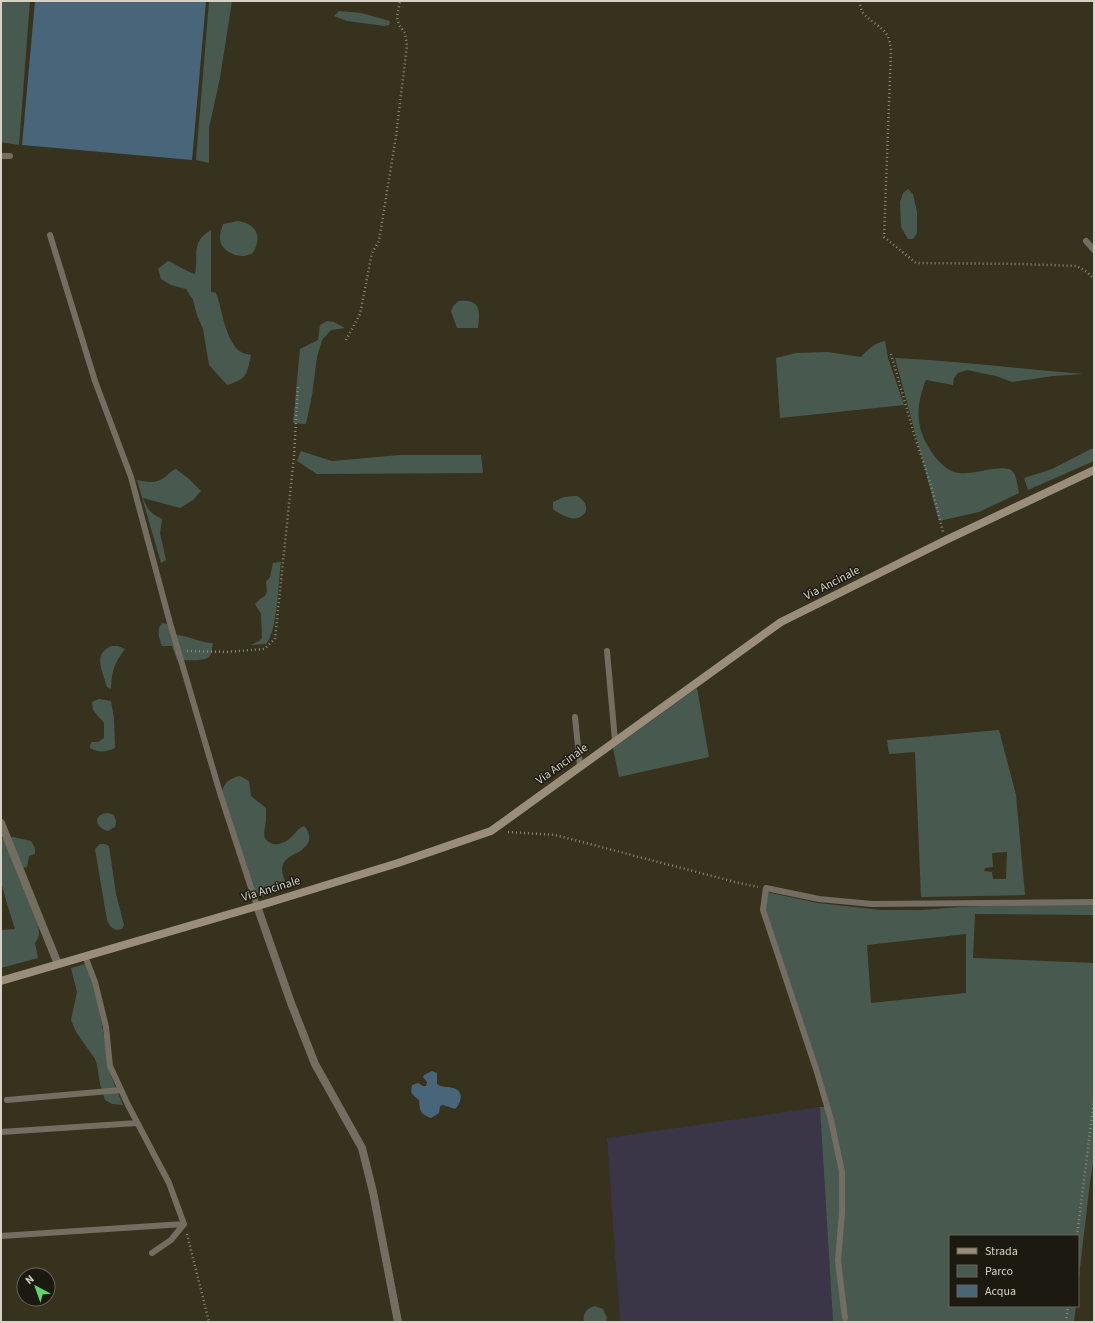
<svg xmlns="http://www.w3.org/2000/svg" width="1095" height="1323" font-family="'Source Sans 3',sans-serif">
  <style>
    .industrial { fill: #3a3647 }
    .green { fill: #485a4f; fill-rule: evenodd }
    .water { fill: #496579 }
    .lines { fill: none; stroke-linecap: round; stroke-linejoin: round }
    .path { stroke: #8d8a79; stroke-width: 2.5; stroke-dasharray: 1 3; stroke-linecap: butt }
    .lane { stroke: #746d61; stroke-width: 6 }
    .street { stroke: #746d61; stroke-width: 8 }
    .secondary { stroke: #9a8e7b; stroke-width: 8 }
    .labels { text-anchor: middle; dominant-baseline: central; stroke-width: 3; stroke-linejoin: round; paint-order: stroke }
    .street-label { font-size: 12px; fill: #d6d3c6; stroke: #1c1910 }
  </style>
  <rect width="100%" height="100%" fill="#37321d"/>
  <!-- industrial -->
  <path class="industrial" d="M 820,1107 L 833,1322 L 620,1322 L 607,1138 Z"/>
  <!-- green -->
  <path class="green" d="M 1,1 L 30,1 L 19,145 L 1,142 Z
    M 209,1 L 232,1 L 220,78 L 209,128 L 209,163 L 196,160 Z
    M 339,11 L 361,13 L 390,21 L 389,25 L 384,26 L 347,21 L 334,16 Z
    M 908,189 L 913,194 L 917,212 L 917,233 L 913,239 L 908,239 L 901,227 L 900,202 L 903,193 Z
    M 238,221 C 257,224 263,237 252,254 C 249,254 246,256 243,256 C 232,256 219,248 220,237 C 220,233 222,228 223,224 Z
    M 211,230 L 211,292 L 216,293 C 223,312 224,336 239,351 C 242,353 247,354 251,355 C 247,374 247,379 227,385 L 209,365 L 203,329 L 197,315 L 193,300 L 186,289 L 171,285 L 161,279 L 158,269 L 168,261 C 178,265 185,271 195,274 C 199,254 190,243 211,230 Z
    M 459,301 C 481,299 480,311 478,328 L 457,328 L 451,311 L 454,305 Z
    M 327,321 L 334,322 L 345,328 L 331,330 L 322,340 L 317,357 L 312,395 L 306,424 L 293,423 L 300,349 L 318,340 L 320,325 Z
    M 885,341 L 888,358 L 904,405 L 780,418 L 776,358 L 796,353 L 828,352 L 861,357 C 868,349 875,343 885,341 Z
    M 895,358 C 958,361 1021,369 1083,374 L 1053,376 L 1012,382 L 996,376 L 967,370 L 958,373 L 954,378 L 953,385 L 926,380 C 921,392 917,408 919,421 C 920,438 938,467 954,472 C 971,477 993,465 1009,469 C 1017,471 1017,486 1019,493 L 979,512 L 939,521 Z
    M 1091,449 L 1094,449 L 1094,461 L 1028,490 L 1024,478 L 1052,469 Z
    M 301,451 L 332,461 L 400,455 L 481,455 L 483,473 L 317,474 L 297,461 Z
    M 176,469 L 189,479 L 201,491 L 193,500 L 180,508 L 143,498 C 147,509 151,514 162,519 L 160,533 L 166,560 L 161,563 L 137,480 C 147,482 157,484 165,477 C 169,474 171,471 176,469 Z
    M 577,496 C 587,501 591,513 578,518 C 570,520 559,514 553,509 L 553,502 L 564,497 Z
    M 281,562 C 278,582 278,630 266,644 L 251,645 L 259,641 L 262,638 L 261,614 L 255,604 L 260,599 L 265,596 L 267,591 L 266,582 L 270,577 L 273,563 Z
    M 162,623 L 168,624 L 172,635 C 187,634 199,643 213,643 C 212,647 212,653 210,656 C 205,662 184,660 177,660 L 172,646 L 162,646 C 159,638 156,630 162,623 Z
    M 111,646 L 118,646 L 125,649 C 114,664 112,670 111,689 L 107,687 C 103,671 92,655 111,646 Z
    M 697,688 L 709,757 L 619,777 L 613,748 Z
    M 99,699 L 111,701 L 114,718 L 115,748 C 106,752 99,753 90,748 L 90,745 L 92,742 L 98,742 L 104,738 L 104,723 L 93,710 L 92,702 Z
    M 999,730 L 1016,795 L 1025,895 L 921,897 L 915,752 L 889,754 L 887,740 ZM 1007,852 L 1006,879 L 993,879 L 992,872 L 984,871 L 985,868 L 993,867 L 992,853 Z
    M 240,776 L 249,781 L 251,796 L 266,808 C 266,812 266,816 266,820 C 265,830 260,840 273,844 C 278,845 283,843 288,840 C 294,836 296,829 304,826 C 310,832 312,841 304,848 C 297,855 283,856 282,869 C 282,873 284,878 285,881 C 276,895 271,894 256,898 L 222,791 C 225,782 230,778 240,776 Z
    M 108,813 L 114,815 L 116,822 L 115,827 L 108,831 C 94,827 93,814 108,813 Z
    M 13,837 L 31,841 L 35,848 L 35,854 L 29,856 L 27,867 L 19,869 C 24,884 39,918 39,932 C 39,937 38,939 35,943 L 38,958 L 1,968 L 1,930 L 15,929 L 7,904 L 1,882 L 1,839 Z
    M 100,844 L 105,844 L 109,846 L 116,894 L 124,925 L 122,929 L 116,930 L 111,927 L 107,920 L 95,849 Z
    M 766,892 L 818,903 L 881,910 L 921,910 L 961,907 L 1094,902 L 1094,915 L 975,914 L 973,958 L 1094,963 L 1094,1157 L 1090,1182 L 1078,1285 L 1078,1236 L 950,1236 L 950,1306 L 1076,1306 L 1074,1322 L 833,1322 L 820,1107 L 827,1107 L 764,910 ZM 966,934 L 966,993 L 871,1003 L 867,945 Z
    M 85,964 L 91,977 L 100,1014 L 111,1076 L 123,1105 L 112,1104 L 105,1100 L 100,1084 L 97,1065 L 95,1059 L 76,1032 L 71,1020 L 77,992 L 71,968 Z
    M 595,1306 L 603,1309 L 607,1318 L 606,1322 L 584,1322 C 582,1314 587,1308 595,1306 Z"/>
  <!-- water -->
  <path class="water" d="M 35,1 L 206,1 L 192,160 L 22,145 Z
    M 432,1071 L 437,1073 L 437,1084 C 442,1088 447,1086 453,1088 C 465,1091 461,1103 455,1109 L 443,1105 L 440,1106 L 439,1113 L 431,1118 C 420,1114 420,1111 419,1100 L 414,1096 L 411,1092 L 412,1085 L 418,1083 L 423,1086 L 426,1086 L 427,1082 L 423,1077 L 424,1075 Z"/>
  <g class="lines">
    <!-- path -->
    <path class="path" d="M 859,1 C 860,5 861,10 863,13 C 876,28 889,26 891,50 L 884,237 L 916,263 L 1021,264 L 1077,266 L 1087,272 L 1094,279
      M 346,340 L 360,314 L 372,253 L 379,241 L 396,136 L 407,45 L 405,33 L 399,25 L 397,17 L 400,1
      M 891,354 L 915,437 L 932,489 L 943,532
      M 187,651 L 226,652 L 264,649 L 275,639 L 294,456 L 298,386
      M 508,832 L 555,835 L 739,883 L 758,887
      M 187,1234 L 209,1322
      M 1077,1236 L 1094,1100
      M 1066,1322 L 1068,1306"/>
    <!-- lane -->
    <path class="lane" d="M 1,156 L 10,156
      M 50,235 L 95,381 L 131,477 L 170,623 L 220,793 L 257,906
      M 1086,241 L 1094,250
      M 607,651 L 615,741
      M 575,717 L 580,766
      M 85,956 L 95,982 L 106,1027 L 110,1066 L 128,1105 L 169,1183 L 184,1224
      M 7,1100 L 121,1090
      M 1,1132 L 137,1123
      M 1,1236 L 184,1224
      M 152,1253 L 171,1240 L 184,1224
      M 845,1318 L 838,1261 L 842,1213 L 842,1172 L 831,1120 L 817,1072 L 763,910 L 766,888 L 819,899 L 872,904 L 1094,902"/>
    <!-- street -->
    <path class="street" d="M 1,823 L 58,964
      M 257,906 L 291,1003 L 315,1064 L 362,1148 L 373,1192 L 398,1322"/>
    <!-- secondary -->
    <path class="secondary" d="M 1,981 L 271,902 L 398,863 L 491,831 L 781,622 L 946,540 L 1094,470"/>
  </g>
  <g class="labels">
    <!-- street labels -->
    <g class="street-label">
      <text transform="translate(832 583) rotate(-27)">Via Ancinale</text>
      <text transform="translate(562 764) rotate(-36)">Via Ancinale</text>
      <text transform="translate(271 889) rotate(-17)">Via Ancinale</text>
    </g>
  </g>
  <!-- border -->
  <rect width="1095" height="1323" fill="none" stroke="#d6d3c6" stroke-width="4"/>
  <!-- legend -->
  <rect x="949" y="1235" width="130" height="72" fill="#1c1910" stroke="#666359"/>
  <rect x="957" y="1248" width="20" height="6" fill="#9a8e7b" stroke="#666359"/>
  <text x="985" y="1255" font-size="12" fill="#d6d3c6">Strada</text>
  <rect x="957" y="1265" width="20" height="12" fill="#485a4f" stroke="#666359"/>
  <text x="985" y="1275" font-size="12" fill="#d6d3c6">Parco</text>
  <rect x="957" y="1285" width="20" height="12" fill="#496579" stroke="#666359"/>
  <text x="985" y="1295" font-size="12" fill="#d6d3c6">Acqua</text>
  <!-- north arrow -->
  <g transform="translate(36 1287) rotate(319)"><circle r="19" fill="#1c1910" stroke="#666359"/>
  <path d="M0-3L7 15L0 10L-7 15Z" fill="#61d56a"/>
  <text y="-6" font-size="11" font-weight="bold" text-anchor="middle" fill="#d6d3c6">N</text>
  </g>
</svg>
